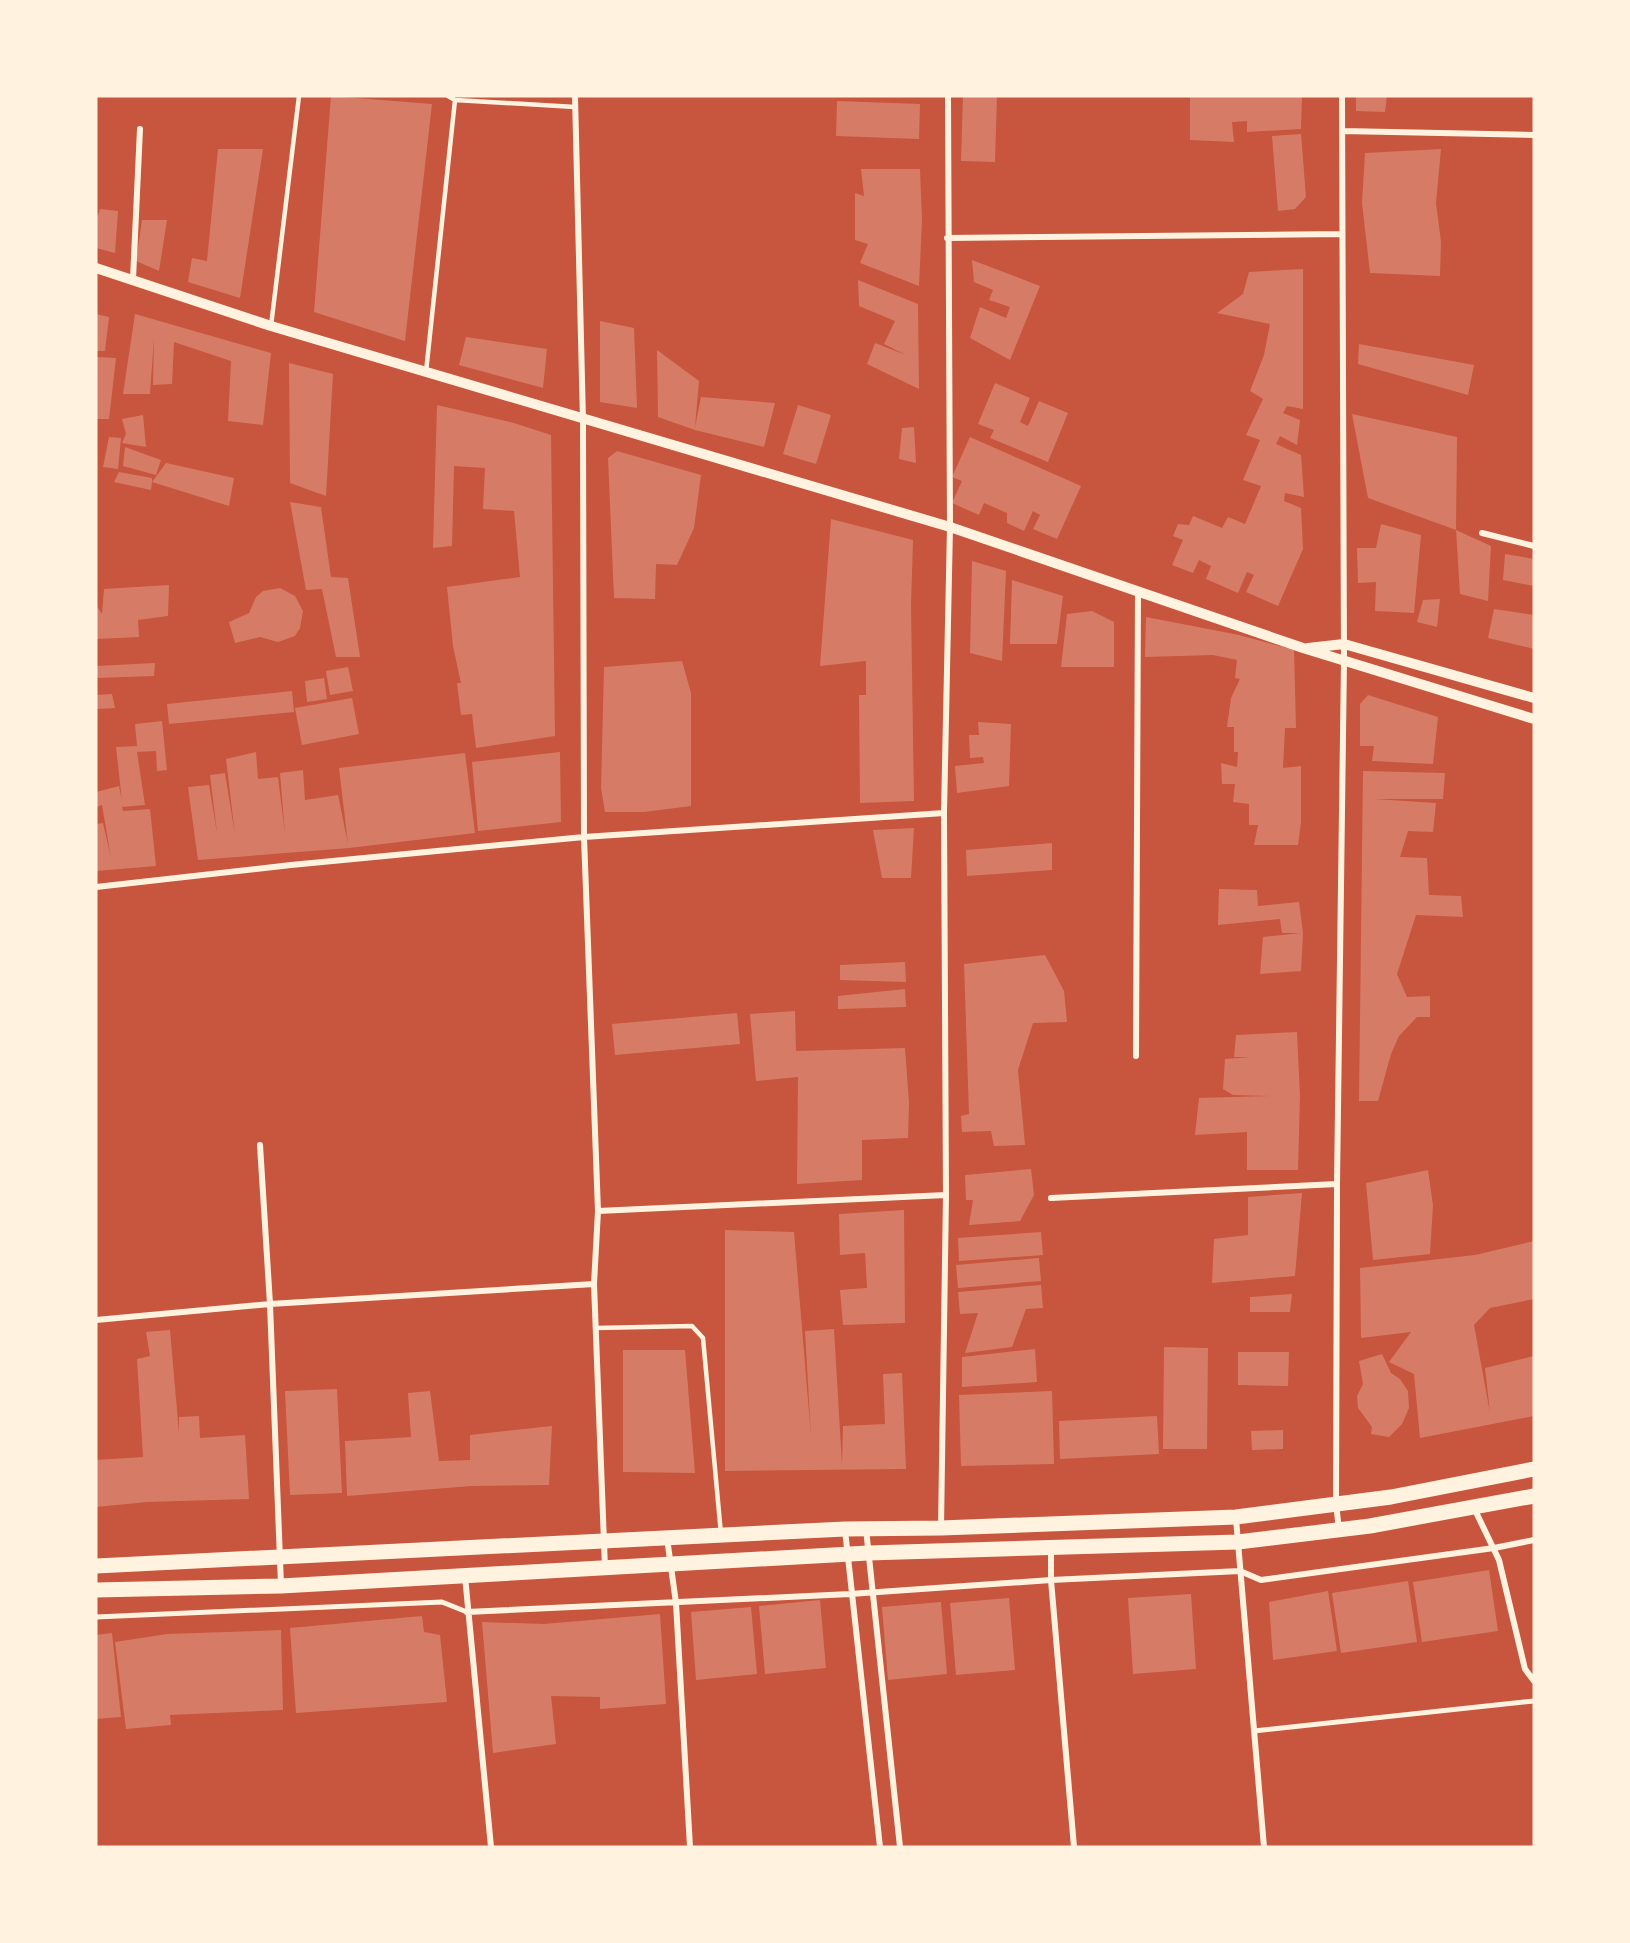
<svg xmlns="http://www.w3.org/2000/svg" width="1630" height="1943" font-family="Roboto,sans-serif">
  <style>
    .building { fill: #d67c66 }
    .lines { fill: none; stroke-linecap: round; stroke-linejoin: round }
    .service { stroke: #fff3e0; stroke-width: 4.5 }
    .pedestrian { stroke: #fff3e0; stroke-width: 5 }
    .minor { stroke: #fff3e0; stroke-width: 6 }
    .tertiary { stroke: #fff3e0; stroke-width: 10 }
    .primary { stroke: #fff3e0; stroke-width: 15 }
  </style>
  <rect width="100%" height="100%" fill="#c8553d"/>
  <!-- building -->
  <path class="building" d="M 331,96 L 432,104 L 405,341 L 314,312 Z
    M 963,96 L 997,96 L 995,162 L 961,161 Z
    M 1190,96 L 1302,96 L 1301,129 L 1247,132 L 1247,121 L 1232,122 L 1234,142 L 1190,140 Z
    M 1356,96 L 1387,96 L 1385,112 L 1356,111 Z
    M 837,101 L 920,104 L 919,139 L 836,136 Z
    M 1301,134 L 1306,197 L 1295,209 L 1278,211 L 1272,136 Z
    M 218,149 L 263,149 L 240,298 L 188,282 L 192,258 L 207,261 Z
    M 1441,149 L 1436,203 L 1441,242 L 1440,276 L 1370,273 L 1362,203 L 1365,153 Z
    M 861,169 L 920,169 L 922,220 L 919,286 L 860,263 L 868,244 L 855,240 L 855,193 L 864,196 Z
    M 100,209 L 118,211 L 115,253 L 96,248 L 96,221 Z
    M 142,220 L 167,220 L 159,271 L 136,261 Z
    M 972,260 L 1040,286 L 1010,360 L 970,338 L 980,307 L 1006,318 L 1010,307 L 989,300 L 993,290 L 974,282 Z
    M 1303,269 L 1303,409 L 1287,406 L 1283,413 L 1300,420 L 1297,445 L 1280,436 L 1276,444 L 1301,455 L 1304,497 L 1285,493 L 1284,501 L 1301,508 L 1303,549 L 1278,606 L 1246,592 L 1254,575 L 1247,572 L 1238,593 L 1206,579 L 1211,566 L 1199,560 L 1193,573 L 1172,565 L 1183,540 L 1173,536 L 1178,524 L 1189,525 L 1193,516 L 1222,528 L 1228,517 L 1245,524 L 1261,486 L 1243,480 L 1260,440 L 1246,435 L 1263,399 L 1250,391 L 1264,355 L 1270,324 L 1217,313 L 1243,294 L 1249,272 Z
    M 858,280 L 918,304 L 919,389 L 867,364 L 875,343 L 906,355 L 884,344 L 895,321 L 859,306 Z
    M 96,314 L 109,317 L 105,351 L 96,351 Z
    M 135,314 L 271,353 L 263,425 L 228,421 L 231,361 L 174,342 L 172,384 L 153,385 L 154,338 L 150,394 L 123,394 Z
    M 600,321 L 634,328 L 637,408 L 600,402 Z
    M 466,337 L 547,349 L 543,388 L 459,365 Z
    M 1359,344 L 1474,365 L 1468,395 L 1358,364 Z
    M 657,350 L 699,381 L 695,427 L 701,397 L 775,403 L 764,447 L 695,430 L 658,417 Z
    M 96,357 L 116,358 L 109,419 L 96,419 Z
    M 289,363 L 333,374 L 326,496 L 290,483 Z
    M 995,383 L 1030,398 L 1020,422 L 1028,426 L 1039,401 L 1068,413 L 1048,462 L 990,438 L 994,430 L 978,424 Z
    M 437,405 L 514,423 L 551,435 L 555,736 L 476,748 L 472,714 L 461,715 L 457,683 L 461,683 L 453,646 L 447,587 L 520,577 L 514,511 L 483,509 L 485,468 L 454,466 L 452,546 L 433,548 Z
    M 798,405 L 831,415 L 816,464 L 783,454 Z
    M 1352,414 L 1457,437 L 1456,530 L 1368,498 Z
    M 143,415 L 146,447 L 122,443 L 126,434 L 122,419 Z
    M 914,427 L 916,463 L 899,459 L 902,428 Z
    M 109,437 L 121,438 L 118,469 L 103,467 Z
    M 970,437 L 1081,486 L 1057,539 L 1033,529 L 1040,515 L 1033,511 L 1024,531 L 1007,523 L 1007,513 L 984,503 L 979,515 L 952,503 L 962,481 L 952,477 Z
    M 125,447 L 161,460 L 156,475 L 123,466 Z
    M 617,451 L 701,475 L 694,528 L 677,565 L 656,564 L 655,599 L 614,598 L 608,458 Z
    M 166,463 L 234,478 L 229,506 L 152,482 L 151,490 L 114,482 L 119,472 L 152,478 L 152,482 Z
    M 290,502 L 321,507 L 331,577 L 348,578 L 360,657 L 336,657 L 322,589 L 306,590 Z
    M 831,519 L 913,540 L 911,605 L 914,801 L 860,803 L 859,695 L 866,695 L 866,661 L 820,666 Z
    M 1381,524 L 1421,535 L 1414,613 L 1375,611 L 1376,582 L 1358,583 L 1357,548 L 1376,548 Z
    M 1456,530 L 1491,546 L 1488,601 L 1460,594 Z
    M 1505,554 L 1534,559 L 1534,586 L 1503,580 Z
    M 972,561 L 1006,571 L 1002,661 L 970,653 Z
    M 1012,580 L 1063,596 L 1057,644 L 1010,644 Z
    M 169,585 L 168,616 L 138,620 L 139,637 L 96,639 L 96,605 L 102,614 L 104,589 Z
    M 280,588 L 295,596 L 303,611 L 300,628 L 295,636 L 278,642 L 260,637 L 235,643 L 229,622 L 249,613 L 256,597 L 263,591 Z
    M 1440,599 L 1437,627 L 1417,622 L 1423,600 Z
    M 1494,609 L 1534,615 L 1534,649 L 1488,638 Z
    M 1092,611 L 1114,622 L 1114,667 L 1061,667 L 1067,614 Z
    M 1146,617 L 1239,635 L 1294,650 L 1296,728 L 1285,728 L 1283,768 L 1301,766 L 1301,822 L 1298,845 L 1254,845 L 1258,825 L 1249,825 L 1249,804 L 1233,802 L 1235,784 L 1222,784 L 1221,763 L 1237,767 L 1238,752 L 1234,752 L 1234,727 L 1227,727 L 1231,698 L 1240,679 L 1235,678 L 1237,660 L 1213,655 L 1145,657 Z
    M 682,661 L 691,693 L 691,806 L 644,812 L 605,812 L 601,788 L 604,667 Z
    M 155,663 L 154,676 L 96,678 L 96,666 Z
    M 348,667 L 353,691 L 330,695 L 326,671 Z
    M 324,678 L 327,699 L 307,702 L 305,681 Z
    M 292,691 L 294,712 L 169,724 L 167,704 Z
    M 112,694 L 115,708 L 96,709 L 96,695 Z
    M 1368,695 L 1438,717 L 1433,764 L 1372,761 L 1374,746 L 1360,746 L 1360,704 Z
    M 352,698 L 359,734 L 302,745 L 295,708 Z
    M 162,721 L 167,770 L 157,771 L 156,751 L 137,752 L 145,805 L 122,807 L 123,811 L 150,809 L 156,866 L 96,871 L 96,824 L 103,823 L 111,858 L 102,805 L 96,807 L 96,792 L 119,786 L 122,801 L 116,747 L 137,746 L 135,724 Z
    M 978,722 L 1011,724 L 1009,786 L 957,793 L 955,766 L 984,763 L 983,757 L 970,758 L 969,735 L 979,735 Z
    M 256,752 L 258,779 L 278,777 L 285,834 L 280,773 L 303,770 L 305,800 L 338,795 L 348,844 L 339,768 L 465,753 L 475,833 L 349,848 L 198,860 L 188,787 L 209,785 L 217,833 L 210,775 L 225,773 L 235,835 L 226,759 Z
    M 560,752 L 561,822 L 478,831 L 472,762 Z
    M 1363,771 L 1445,773 L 1443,799 L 1374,799 L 1436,803 L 1433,832 L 1408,831 L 1400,857 L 1427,858 L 1429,895 L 1461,896 L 1463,917 L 1416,915 L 1397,974 L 1407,997 L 1430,996 L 1430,1017 L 1417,1017 L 1399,1036 L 1391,1054 L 1378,1101 L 1359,1101 Z
    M 914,828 L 911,878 L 882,878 L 873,830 Z
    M 1052,843 L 1052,870 L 967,876 L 966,850 Z
    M 1219,889 L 1257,890 L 1258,906 L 1299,902 L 1303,933 L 1301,971 L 1260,974 L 1263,937 L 1301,933 L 1282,933 L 1280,919 L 1218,925 Z
    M 1045,955 L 1064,991 L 1067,1022 L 1033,1023 L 1018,1070 L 1025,1145 L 994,1146 L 991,1131 L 962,1132 L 961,1116 L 969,1114 L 964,964 Z
    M 905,962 L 906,982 L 840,980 L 840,965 Z
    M 905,989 L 906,1007 L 838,1009 L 838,996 Z
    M 795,1011 L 796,1051 L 905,1048 L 909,1103 L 908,1138 L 862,1140 L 862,1180 L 797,1184 L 798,1077 L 756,1081 L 750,1014 Z
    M 737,1013 L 740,1044 L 615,1055 L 612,1024 Z
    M 1297,1032 L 1300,1096 L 1298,1170 L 1247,1170 L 1247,1132 L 1195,1135 L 1199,1098 L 1270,1096 L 1233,1095 L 1223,1089 L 1225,1059 L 1251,1057 L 1234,1057 L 1236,1035 Z
    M 1031,1169 L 1034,1195 L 1020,1221 L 969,1225 L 973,1200 L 966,1200 L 965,1175 Z
    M 1428,1170 L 1433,1205 L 1430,1254 L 1373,1260 L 1366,1183 Z
    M 1302,1193 L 1295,1276 L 1212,1283 L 1214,1239 L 1248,1235 L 1248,1197 Z
    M 904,1210 L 905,1323 L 843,1325 L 840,1290 L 867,1288 L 865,1253 L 840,1255 L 839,1214 Z
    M 725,1230 L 794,1232 L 811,1436 L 805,1331 L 834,1329 L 842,1465 L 843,1426 L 885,1424 L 883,1374 L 902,1373 L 906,1469 L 725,1471 Z
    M 1041,1232 L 1043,1255 L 959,1261 L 958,1238 Z
    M 1534,1241 L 1534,1299 L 1490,1308 L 1474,1325 L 1490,1413 L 1485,1368 L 1534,1356 L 1534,1416 L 1420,1438 L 1414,1374 L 1389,1362 L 1411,1332 L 1361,1338 L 1360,1268 L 1475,1255 Z
    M 1039,1258 L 1041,1281 L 958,1288 L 956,1265 Z
    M 1041,1285 L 1043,1308 L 1026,1309 L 1012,1347 L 965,1353 L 978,1313 L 960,1314 L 958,1292 Z
    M 1292,1294 L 1290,1312 L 1250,1312 L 1250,1297 Z
    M 170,1330 L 179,1433 L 179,1417 L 199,1416 L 200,1438 L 245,1435 L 249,1499 L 147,1502 L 96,1507 L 96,1460 L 143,1457 L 137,1359 L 150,1356 L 146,1332 Z
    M 1164,1347 L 1208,1348 L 1207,1449 L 1163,1449 Z
    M 1035,1349 L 1037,1382 L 962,1387 L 962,1357 Z
    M 623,1350 L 685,1350 L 695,1473 L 623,1472 Z
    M 1238,1352 L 1289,1352 L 1288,1386 L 1238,1385 Z
    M 1382,1354 L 1391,1373 L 1400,1379 L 1408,1391 L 1409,1408 L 1402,1424 L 1389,1437 L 1371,1434 L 1372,1427 L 1358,1408 L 1357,1396 L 1363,1384 L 1359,1361 Z
    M 337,1389 L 342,1493 L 290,1495 L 285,1391 Z
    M 430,1391 L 439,1461 L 470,1460 L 470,1435 L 552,1426 L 549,1485 L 471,1486 L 347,1496 L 345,1441 L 411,1437 L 408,1393 Z
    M 1052,1391 L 1054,1464 L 961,1466 L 959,1395 Z
    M 1157,1416 L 1159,1454 L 1060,1459 L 1059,1421 Z
    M 1283,1430 L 1283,1449 L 1252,1450 L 1251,1431 Z
    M 1489,1570 L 1498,1631 L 1422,1642 L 1413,1582 Z
    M 1408,1581 L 1417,1642 L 1341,1653 L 1332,1593 Z
    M 1328,1591 L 1337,1651 L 1273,1660 L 1269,1602 Z
    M 1191,1594 L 1196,1669 L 1133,1674 L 1128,1598 Z
    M 1009,1598 L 1015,1670 L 956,1675 L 950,1603 Z
    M 820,1600 L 826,1668 L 765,1674 L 759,1606 Z
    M 941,1602 L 947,1674 L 888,1680 L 882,1607 Z
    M 751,1607 L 757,1674 L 696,1680 L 691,1612 Z
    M 660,1614 L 666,1704 L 600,1709 L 600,1697 L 551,1696 L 556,1744 L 493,1753 L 482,1622 L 544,1624 Z
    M 422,1616 L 424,1632 L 440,1635 L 447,1702 L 296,1713 L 290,1628 Z
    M 281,1630 L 283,1710 L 170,1715 L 171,1725 L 126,1729 L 115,1642 L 167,1634 Z
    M 112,1633 L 121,1717 L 96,1719 L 96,1635 Z"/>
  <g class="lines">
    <!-- service -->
    <path class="service" d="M 448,96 L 455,100 L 575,107
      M 271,326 L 299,96
      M 426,372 L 455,100
      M 596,1328 L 692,1326 L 703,1338 L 721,1534"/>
    <!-- pedestrian -->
    <path class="pedestrian" d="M 96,1617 L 442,1602 L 467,1612
      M 1254,1731 L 1534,1701"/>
    <!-- minor -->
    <path class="minor" d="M 575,96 L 583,420 L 584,837 L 598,1211 L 594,1284 L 605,1568
      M 1342,131 L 1534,135
      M 947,238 L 1340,234
      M 133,279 L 140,129
      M 1482,533 L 1534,546
      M 96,887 L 291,865 L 584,837 L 944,813
      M 1136,1056 L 1138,592
      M 260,1145 L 270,1304 L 281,1585
      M 1051,1198 L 1337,1184
      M 598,1211 L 946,1195
      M 96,1320 L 270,1304 L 594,1284
      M 1474,1508 L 1499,1560 L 1525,1669 L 1534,1681
      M 1236,1519 L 1264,1847
      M 941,1528 L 946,1195 L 944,813 L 950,527 L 948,96
      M 866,1529 L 900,1847
      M 1339,1529 L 1336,1504 L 1337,1184 L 1344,661 L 1342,96
      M 845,1530 L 880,1847
      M 667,1538 L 676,1603 L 690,1847
      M 1051,1548 L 1051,1580 L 1074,1847
      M 465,1576 L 491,1847
      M 467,1612 L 850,1594 L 1051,1580 L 1240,1571 L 1261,1580 L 1494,1548 L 1534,1540"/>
    <!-- tertiary -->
    <path class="tertiary" d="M 96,268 L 271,326 L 950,527 L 1303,648 L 1534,719
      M 1308,648 L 1344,644 L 1534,698"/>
    <!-- primary -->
    <path class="primary" d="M 96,1566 L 845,1529 L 941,1528 L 1236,1517 L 1391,1497 L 1534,1469
      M 96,1590 L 281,1586 L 868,1553 L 1238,1542 L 1370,1526 L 1534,1496"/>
  </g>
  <!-- border -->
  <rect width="1630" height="1943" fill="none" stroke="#fff3e0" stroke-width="195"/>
</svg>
